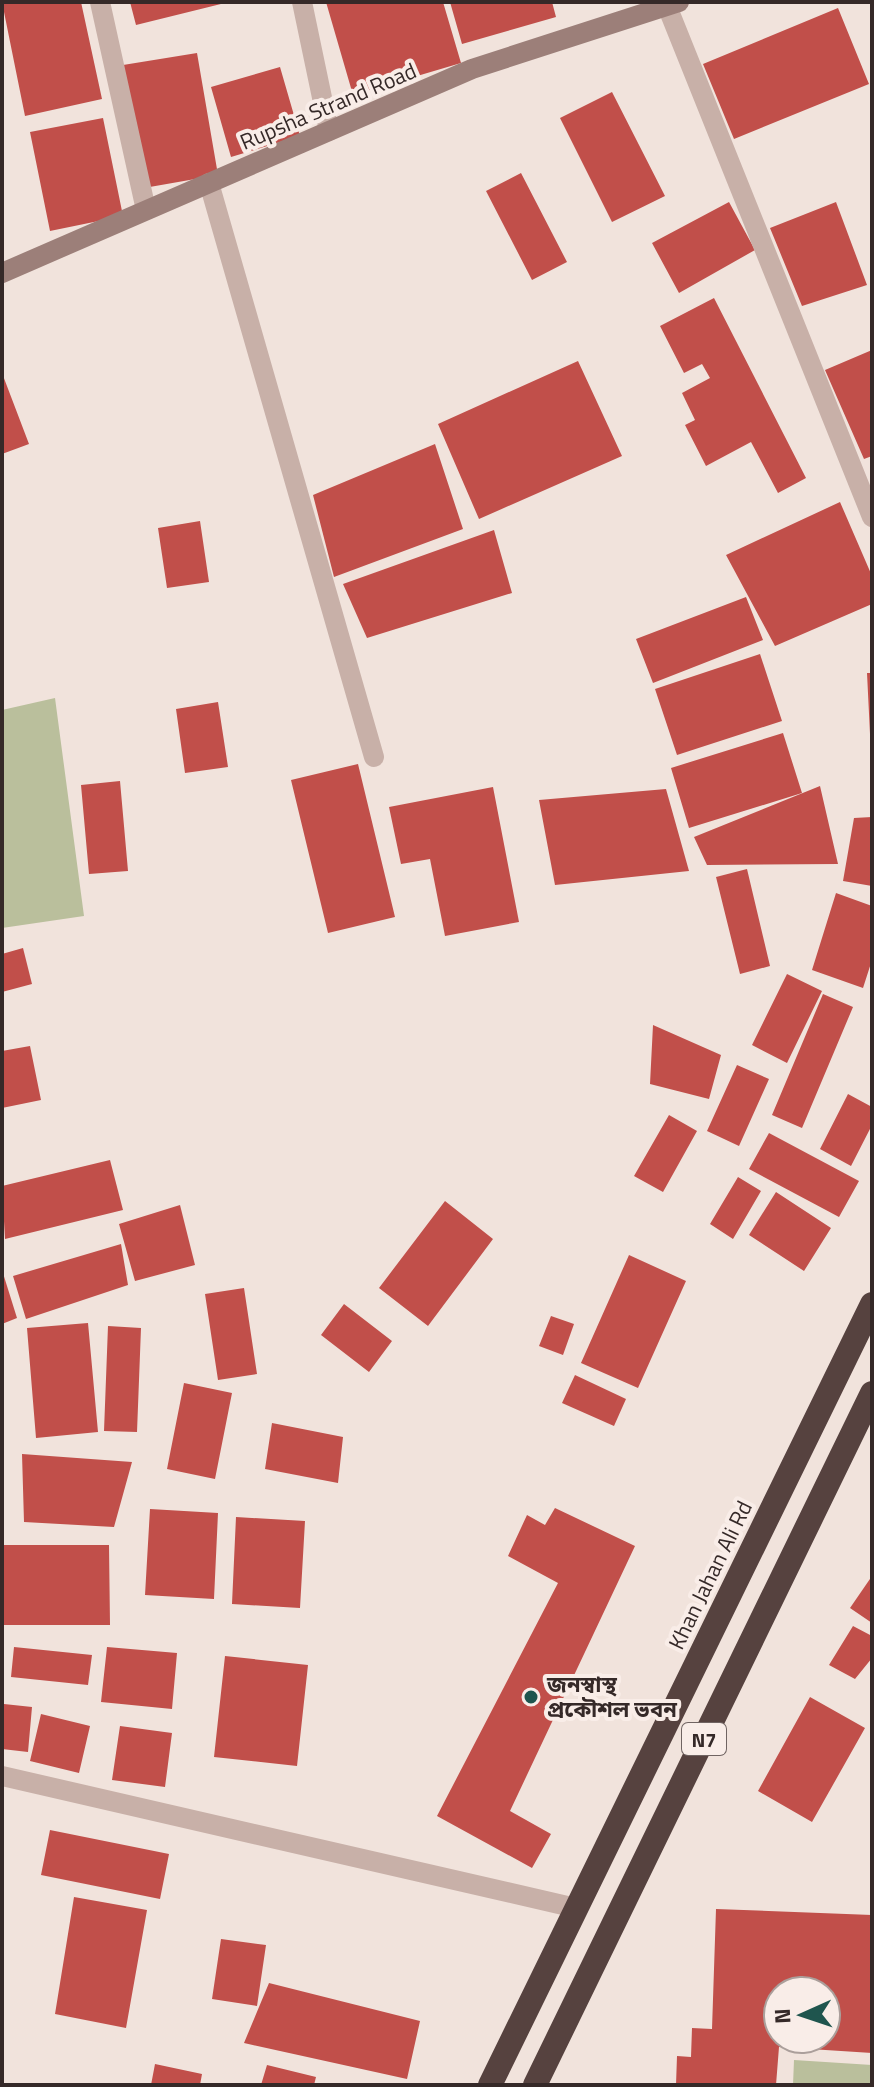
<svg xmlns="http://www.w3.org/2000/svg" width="874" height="2087" font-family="'Titillium Web','Noto Sans Bengali',sans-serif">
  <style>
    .green { fill: #babf9c }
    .building { fill: #c14f4a; fill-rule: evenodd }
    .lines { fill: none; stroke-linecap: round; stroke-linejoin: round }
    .lane { stroke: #c8b0a8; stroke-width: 20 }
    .street { stroke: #c8b0a8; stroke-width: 20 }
    .secondary { stroke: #9c7f79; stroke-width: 20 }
    .highway { stroke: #56423f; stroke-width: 24 }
    .poi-dot { fill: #1f554e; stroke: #f9ede8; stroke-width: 3 }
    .labels { text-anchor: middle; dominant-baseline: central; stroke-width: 8; stroke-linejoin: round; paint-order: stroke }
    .shield { fill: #f9ede8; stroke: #706462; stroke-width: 2 }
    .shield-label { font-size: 20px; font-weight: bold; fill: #352928 }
    .street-label { font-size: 22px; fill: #352928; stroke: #f9ede8 }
    .poi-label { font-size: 22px; font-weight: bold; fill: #352928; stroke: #f9ede8; text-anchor: start }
  </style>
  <rect width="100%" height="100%" fill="#f1e3dc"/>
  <!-- green -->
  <path class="green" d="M 55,698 L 84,916 L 2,928 L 2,710 Z
    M 794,2060 L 872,2065 L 872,2085 L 793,2085 Z"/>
  <!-- building -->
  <path class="building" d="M 2,2 L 81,2 L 102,99 L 25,116 Z
    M 130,2 L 225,2 L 225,3 L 136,25 Z
    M 326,2 L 443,2 L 461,63 L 353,95 Z
    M 450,2 L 552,2 L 556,17 L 462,44 Z
    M 838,8 L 869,84 L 734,139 L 703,64 Z
    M 197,53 L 218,175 L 144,188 L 123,65 Z
    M 280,67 L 300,136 L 231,157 L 211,87 Z
    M 612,92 L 665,196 L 612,222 L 560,118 Z
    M 103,118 L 123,216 L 50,231 L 30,132 Z
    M 521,173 L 567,262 L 532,280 L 486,191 Z
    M 729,202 L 755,250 L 679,293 L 652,243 Z
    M 836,202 L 867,285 L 802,306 L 770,228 Z
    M 714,298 L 806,478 L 778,493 L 751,442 L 706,466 L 685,425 L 695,420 L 682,393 L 710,378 L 702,364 L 684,373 L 660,326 Z
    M 872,350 L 872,456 L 864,459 L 825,370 Z
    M 578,361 L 622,456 L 479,519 L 438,424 Z
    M 2,373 L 29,444 L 2,454 Z
    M 435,444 L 463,529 L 334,577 L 313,495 Z
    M 840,502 L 872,576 L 872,604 L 775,646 L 726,555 Z
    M 200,521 L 209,582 L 167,588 L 158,528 Z
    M 494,530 L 512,593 L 367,638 L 343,584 Z
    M 746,597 L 763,640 L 653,683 L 636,639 Z
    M 760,654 L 782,721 L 677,755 L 655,689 Z
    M 867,673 L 872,673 L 872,734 L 870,734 Z
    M 218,702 L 228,767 L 185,773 L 176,709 Z
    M 783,733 L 802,793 L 689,828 L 671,768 Z
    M 358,764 L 395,917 L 328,933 L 291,780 Z
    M 120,781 L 128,871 L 89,874 L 81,785 Z
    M 820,786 L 838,864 L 707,865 L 694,837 Z
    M 493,787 L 519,922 L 445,936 L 430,859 L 401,864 L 389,807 Z
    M 666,789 L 689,871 L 555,885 L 539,800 Z
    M 872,817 L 872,886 L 843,881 L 854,818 Z
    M 747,869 L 770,966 L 740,974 L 716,877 Z
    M 836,893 L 872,906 L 872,960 L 863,988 L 812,970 Z
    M 23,948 L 32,984 L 2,992 L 2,954 Z
    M 787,974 L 822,991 L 787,1063 L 752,1045 Z
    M 823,994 L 853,1007 L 802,1128 L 772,1115 Z
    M 653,1025 L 721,1055 L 709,1099 L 650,1084 Z
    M 30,1046 L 41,1100 L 2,1108 L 2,1051 Z
    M 737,1065 L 769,1079 L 739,1146 L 707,1131 Z
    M 848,1094 L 872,1107 L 872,1125 L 851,1166 L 820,1149 Z
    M 669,1115 L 697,1131 L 663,1192 L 634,1176 Z
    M 769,1133 L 859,1181 L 839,1217 L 749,1169 Z
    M 110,1160 L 123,1210 L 5,1239 L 2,1186 Z
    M 738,1177 L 761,1191 L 733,1239 L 710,1224 Z
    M 776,1192 L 831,1228 L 804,1271 L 749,1235 Z
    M 445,1201 L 493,1239 L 428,1326 L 379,1288 Z
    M 180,1205 L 195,1265 L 135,1281 L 119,1224 Z
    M 121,1244 L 128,1285 L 26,1319 L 13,1276 Z
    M 629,1255 L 686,1281 L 638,1388 L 581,1363 Z
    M 2,1270 L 17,1318 L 2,1324 Z
    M 244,1288 L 257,1374 L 218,1380 L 205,1294 Z
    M 344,1304 L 392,1341 L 369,1372 L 321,1335 Z
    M 551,1316 L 574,1324 L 563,1355 L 539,1346 Z
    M 88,1323 L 98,1432 L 36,1438 L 27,1328 Z
    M 108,1326 L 141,1328 L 137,1432 L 104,1431 Z
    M 575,1375 L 626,1399 L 614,1426 L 562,1403 Z
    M 184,1383 L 232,1393 L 215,1479 L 167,1469 Z
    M 272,1423 L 343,1437 L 338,1483 L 265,1469 Z
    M 22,1454 L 132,1462 L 114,1527 L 24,1522 Z
    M 555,1508 L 635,1546 L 510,1811 L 551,1834 L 532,1868 L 437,1816 L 558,1583 L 508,1556 L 527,1515 L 545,1525 Z
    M 150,1509 L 218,1513 L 214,1599 L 145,1595 Z
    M 236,1517 L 305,1521 L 300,1608 L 232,1604 Z
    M 2,1545 L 109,1545 L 110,1625 L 2,1625 Z
    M 872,1576 L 872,1623 L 850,1608 Z
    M 853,1626 L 872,1636 L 872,1658 L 855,1679 L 829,1665 Z
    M 14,1647 L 92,1655 L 88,1685 L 11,1677 Z
    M 107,1647 L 177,1653 L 172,1709 L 101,1702 Z
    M 225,1656 L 308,1665 L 297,1766 L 214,1757 Z
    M 810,1697 L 865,1728 L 812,1822 L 758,1791 Z
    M 4,1704 L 32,1707 L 28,1752 L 2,1749 Z
    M 41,1714 L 90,1726 L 79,1773 L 30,1761 Z
    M 120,1726 L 172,1733 L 165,1787 L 112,1780 Z
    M 50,1830 L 169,1854 L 160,1899 L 41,1875 Z
    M 74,1897 L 147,1910 L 126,2028 L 55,2014 Z
    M 716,1909 L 872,1915 L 872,2053 L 779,2047 L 776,2085 L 676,2085 L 677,2056 L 691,2057 L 692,2028 L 712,2029 ZM 778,1991 L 826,1991 L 826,2039 L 778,2039 Z
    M 221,1939 L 266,1945 L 257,2006 L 212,1999 Z
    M 269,1983 L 420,2021 L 407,2079 L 244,2043 Z
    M 155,2064 L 202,2074 L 200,2085 L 151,2085 Z
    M 267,2065 L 316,2077 L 314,2085 L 261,2085 Z"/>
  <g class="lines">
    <!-- lane -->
    <path class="lane" d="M 667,6 L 872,517
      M 209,183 L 374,757"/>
    <!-- street -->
    <path class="street" d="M 100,2 L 146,210
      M 302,2 L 329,131
      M 2,1776 L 576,1908"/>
    <!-- secondary -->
    <path class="secondary" d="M 2,273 L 472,69 L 679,2"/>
    <!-- highway -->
    <path class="highway" d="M 490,2085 L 872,1304
      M 535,2085 L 872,1393"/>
  </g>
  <!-- markers -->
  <circle class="poi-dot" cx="531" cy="1697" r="8"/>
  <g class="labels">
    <!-- shield labels -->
    <rect class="shield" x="682" y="1723" width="44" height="32" rx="6"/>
    <g class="shield-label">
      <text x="704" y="1739">N7</text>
    </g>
    <!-- street labels -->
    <g class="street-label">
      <text transform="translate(328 106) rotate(-23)">Rupsha Strand Road</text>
      <text transform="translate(710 1575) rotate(-64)">Khan Jahan Ali Rd</text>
    </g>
    <!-- poi labels -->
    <g class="poi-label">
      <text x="547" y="1684">জনস্বাস্থ<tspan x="547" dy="25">প্রকৌশল ভবন</tspan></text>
    </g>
  </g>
  <!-- border -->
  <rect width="874" height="2087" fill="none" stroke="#352928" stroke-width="8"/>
  <!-- north arrow -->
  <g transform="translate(802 2015) rotate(267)"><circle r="38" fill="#f9ede8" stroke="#ab9f9b" stroke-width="2"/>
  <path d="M0-6L14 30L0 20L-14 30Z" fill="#1f554e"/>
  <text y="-12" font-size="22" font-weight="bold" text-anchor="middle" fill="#352928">N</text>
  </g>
</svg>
